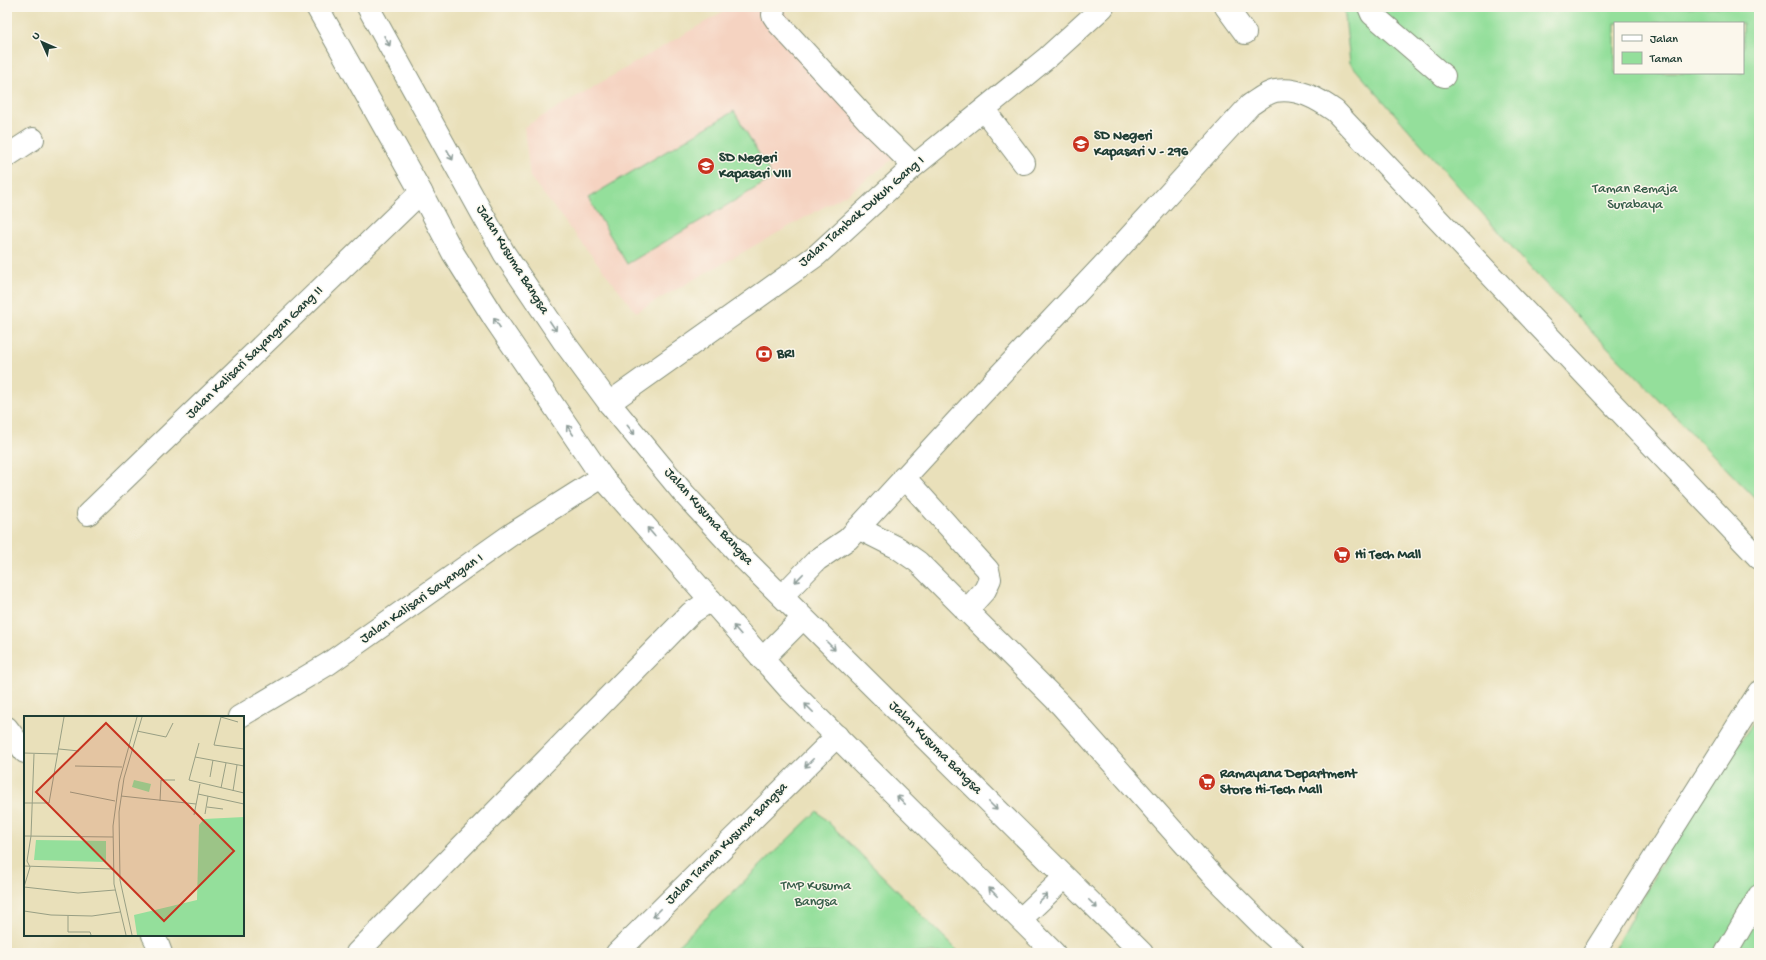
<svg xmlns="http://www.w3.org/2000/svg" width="1766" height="960" font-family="'Gochi Hand',sans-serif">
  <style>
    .built { fill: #f5d3c1 }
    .green { fill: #94df9b; stroke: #5a8e68; fill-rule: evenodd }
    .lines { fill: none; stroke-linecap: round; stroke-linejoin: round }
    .minor-casing { stroke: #848e77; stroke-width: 24 }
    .highway-casing { stroke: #848e77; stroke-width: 24 }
    .minor { stroke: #fff; stroke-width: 22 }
    .highway { stroke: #fff; stroke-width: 22 }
    .oneway { stroke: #8f9e9a }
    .labels { text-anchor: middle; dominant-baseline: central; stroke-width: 3; stroke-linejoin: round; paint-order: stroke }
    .poi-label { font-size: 14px; font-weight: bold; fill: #1f3d34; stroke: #fbf7ec; text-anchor: start }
    .park-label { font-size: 14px; fill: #365d49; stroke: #fbf7ec }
    .street-label { font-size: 14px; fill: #1f3d34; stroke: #fbf7ec }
    .inset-road { fill: none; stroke: #989f84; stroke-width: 1 }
    .view { fill: #c8321e; fill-opacity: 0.15; stroke: #c8321e; stroke-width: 2 }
    .inset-edge { fill: none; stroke: #1f3d34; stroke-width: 2 }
  </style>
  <rect width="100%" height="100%" fill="#fbf7ec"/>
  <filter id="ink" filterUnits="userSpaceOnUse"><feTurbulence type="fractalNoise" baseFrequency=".025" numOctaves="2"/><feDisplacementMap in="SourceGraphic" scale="8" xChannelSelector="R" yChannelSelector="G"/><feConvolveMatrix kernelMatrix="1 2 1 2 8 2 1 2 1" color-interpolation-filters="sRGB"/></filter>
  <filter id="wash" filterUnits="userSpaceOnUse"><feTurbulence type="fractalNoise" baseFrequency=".012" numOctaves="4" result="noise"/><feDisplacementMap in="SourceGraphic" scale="16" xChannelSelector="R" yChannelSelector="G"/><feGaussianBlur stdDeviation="0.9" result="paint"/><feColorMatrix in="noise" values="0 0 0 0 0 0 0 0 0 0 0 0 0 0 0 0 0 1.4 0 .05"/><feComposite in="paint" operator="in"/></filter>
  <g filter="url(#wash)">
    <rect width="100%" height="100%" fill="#e9e0ba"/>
    <!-- built -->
    <path class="built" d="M 731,7 L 781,7 L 898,155 L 849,193 L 636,312 L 530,177 L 524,127 Z"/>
    <!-- green -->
    <path class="green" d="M 1344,7 L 1759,7 L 1759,502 L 1533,271 L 1350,63 ZM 1615,23 L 1743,23 L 1743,73 L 1615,73 Z
      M 734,111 L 773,178 L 627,264 L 588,198 Z
      M 1759,715 L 1759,953 L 1612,953 L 1690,811 Z
      M 817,811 L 960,953 L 670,953 Z"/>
  </g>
  <g filter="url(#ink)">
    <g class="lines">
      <!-- minor casing -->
      <g class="minor-casing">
        <path id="minor" d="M 774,7 L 773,15 L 779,24 L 872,125 L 914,166
          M 1226,7 L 1245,33
          M 1369,7 L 1372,14 L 1444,76
          M 984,110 L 1024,163
          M 7,156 L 33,139
          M 609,403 L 817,255 L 914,166 L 1048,57 L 1103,7
          M 904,477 L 988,570 L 990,579 L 985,590 L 966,611
          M 88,514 L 421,192
          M 858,528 L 898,548 L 918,562 L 1061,705 L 1214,877 L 1268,931 L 1293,953
          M 782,596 L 817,560 L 848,539 L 978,398 L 1112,256 L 1250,105 C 1258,100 1266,93 1275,91 C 1298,87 1318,99 1335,111 L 1759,558
          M 239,717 L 328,664 L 512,534 L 602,477
          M 7,728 L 25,752
          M 153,935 L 158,945 L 161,953
          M 357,953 L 691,613 L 711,600
          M 617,953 L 837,736
          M 1594,953 L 1759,692
          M 1726,953 L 1759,896"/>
      </g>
      <!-- highway casing -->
      <g class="highway-casing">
        <path id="highway" d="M 317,7 L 421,192 L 453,253 L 494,318 L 602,477 L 791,691 L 1054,953
          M 368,7 L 504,253 L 564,342 L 609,403 L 685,495 L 743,558 L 1142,953
          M 762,659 L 803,618
          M 1021,919 L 1065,877"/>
      </g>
      <!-- minor -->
      <use href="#minor" class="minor"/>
      <!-- highway -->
      <use href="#highway" class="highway"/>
    </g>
    <!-- one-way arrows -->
    <defs><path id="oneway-shaft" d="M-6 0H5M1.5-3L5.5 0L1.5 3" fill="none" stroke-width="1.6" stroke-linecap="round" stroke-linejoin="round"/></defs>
    <g class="oneway">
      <use href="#oneway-shaft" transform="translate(387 41) rotate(61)"/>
      <use href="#oneway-shaft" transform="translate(450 155) rotate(61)"/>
      <use href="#oneway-shaft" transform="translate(497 323) rotate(-124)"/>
      <use href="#oneway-shaft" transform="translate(553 326) rotate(56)"/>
      <use href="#oneway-shaft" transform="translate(570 430) rotate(-124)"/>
      <use href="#oneway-shaft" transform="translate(631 430) rotate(51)"/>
      <use href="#oneway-shaft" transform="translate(651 532) rotate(-131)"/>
      <use href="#oneway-shaft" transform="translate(799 578) rotate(134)"/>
      <use href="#oneway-shaft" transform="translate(737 630) rotate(-131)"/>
      <use href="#oneway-shaft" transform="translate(831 646) rotate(45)"/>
      <use href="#oneway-shaft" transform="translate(809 708) rotate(-135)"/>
      <use href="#oneway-shaft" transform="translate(809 763) rotate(135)"/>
      <use href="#oneway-shaft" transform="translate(901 800) rotate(-135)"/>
      <use href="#oneway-shaft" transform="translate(993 806) rotate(45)"/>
      <use href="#oneway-shaft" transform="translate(993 892) rotate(-135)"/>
      <use href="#oneway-shaft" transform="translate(1043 898) rotate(-44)"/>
      <use href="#oneway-shaft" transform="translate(1093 904) rotate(45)"/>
      <use href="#oneway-shaft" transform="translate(657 913) rotate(135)"/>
    </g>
  </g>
  <!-- icons -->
  <defs>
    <g id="school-disc" transform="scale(0.9)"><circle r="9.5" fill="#c8321e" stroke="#fbf7ec"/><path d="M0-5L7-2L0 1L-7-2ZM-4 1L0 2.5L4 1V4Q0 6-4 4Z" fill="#fff"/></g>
    <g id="bank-disc" transform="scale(0.9)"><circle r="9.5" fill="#c8321e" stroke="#fbf7ec"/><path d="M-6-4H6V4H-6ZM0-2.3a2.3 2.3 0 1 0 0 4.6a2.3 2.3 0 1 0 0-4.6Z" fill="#fff"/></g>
    <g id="supermarket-disc" transform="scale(0.9)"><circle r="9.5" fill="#c8321e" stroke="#fbf7ec"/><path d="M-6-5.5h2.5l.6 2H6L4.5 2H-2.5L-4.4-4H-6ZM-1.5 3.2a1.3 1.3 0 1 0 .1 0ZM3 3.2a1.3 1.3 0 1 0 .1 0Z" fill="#fff"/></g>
  </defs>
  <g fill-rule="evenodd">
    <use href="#school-disc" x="1081" y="144"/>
    <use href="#school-disc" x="706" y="166"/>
    <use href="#bank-disc" x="764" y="354"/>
    <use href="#supermarket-disc" x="1342" y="555"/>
    <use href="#supermarket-disc" x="1207" y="782"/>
  </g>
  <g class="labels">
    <!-- poi labels -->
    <g class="poi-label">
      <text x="1094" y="136">SD Negeri<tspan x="1094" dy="16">Kapasari V - 296</tspan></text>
      <text x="719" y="158">SD Negeri<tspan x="719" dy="16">Kapasari VIII</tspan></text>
      <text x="777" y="354">BRI</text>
      <text x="1355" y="555">Hi Tech Mall</text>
      <text x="1220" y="774">Ramayana Department<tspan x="1220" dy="16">Store Hi-Tech Mall</tspan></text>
    </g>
    <!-- park labels -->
    <g class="park-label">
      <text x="1635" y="189">Taman Remaja<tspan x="1635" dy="16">Surabaya</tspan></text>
      <text x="816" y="886">TMP Kusuma<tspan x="816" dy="16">Bangsa</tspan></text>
    </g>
    <!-- street labels -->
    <g class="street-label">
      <text transform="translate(862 212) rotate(-41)">Jalan Tambak Dukuh Gang I</text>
      <text transform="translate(512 260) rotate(58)">Jalan Kusuma Bangsa</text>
      <text transform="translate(255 353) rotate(-44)">Jalan Kalisari Sayangan Gang II</text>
      <text transform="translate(708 517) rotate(48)">Jalan Kusuma Bangsa</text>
      <text transform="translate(422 599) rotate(-35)">Jalan Kalisari Sayangan I</text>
      <text transform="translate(935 748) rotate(45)">Jalan Kusuma Bangsa</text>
      <text transform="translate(727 844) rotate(-45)">Jalan Taman Kusuma Bangsa</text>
    </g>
  </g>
  <!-- overview -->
  <g transform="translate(24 716)">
    <rect width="220" height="220" fill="#e9e0ba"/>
    <path d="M 110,64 L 127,68 L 125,76 L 108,71 ZM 220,101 L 220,219 L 113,219 L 110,199 L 173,184 L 175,109 L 180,103 ZM 12,124 L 82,125 L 82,146 L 10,144 Z" fill="#94df9b"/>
    <path class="inset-road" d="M 197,1 L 190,29 L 220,33M 197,1 L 214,6M 113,15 L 142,21 L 149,7M 175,27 L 165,64 L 220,77M 35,33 L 55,35M 0,37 L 34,38M 171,41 L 220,50M 51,50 L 98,51M 186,61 L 189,44M 197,72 L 202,47M 209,75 L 213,49M 46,76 L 91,85M 174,78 L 220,88M 97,80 L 172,88M 136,85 L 137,64 L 151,64M 0,87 L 25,87 L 40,1M 183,91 L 199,93M 181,98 L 184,80M 170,99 L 176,68M 0,120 L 89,121M 0,150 L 89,153M 6,151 L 3,145 L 7,120 L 10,38M 0,171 L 54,177 L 91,174M 0,171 L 6,151M 0,195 L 27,199 L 68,200 L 96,196M 44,200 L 44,216 L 66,216 L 67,219M 102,219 L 90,168 L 89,110 L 95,66 L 113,1M 108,219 L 96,164 L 95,96 L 100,62 L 118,1"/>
    <path class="view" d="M 82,7 L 210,135 L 140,205 L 12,76 Z"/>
    <rect width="220" height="220" class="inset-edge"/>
  </g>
  <!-- margin -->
  <rect width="1766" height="960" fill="none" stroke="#fbf7ec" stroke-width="24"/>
  <!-- legend -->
  <rect x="1614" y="22" width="130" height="52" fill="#fbf7ec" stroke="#a3ada2"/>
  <rect x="1622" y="35" width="20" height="6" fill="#ffffff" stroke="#a3ada2"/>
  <text x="1650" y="42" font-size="12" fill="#1f3d34">Jalan</text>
  <rect x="1622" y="52" width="20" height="12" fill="#94df9b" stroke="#a3ada2"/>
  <text x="1650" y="62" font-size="12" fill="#1f3d34">Taman</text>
  <!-- north arrow -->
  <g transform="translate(42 42) rotate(315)" stroke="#fbf7ec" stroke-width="3" paint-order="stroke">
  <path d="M0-3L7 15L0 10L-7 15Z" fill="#1f3d34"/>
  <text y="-6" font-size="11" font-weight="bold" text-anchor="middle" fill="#1f3d34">U</text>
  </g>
</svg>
